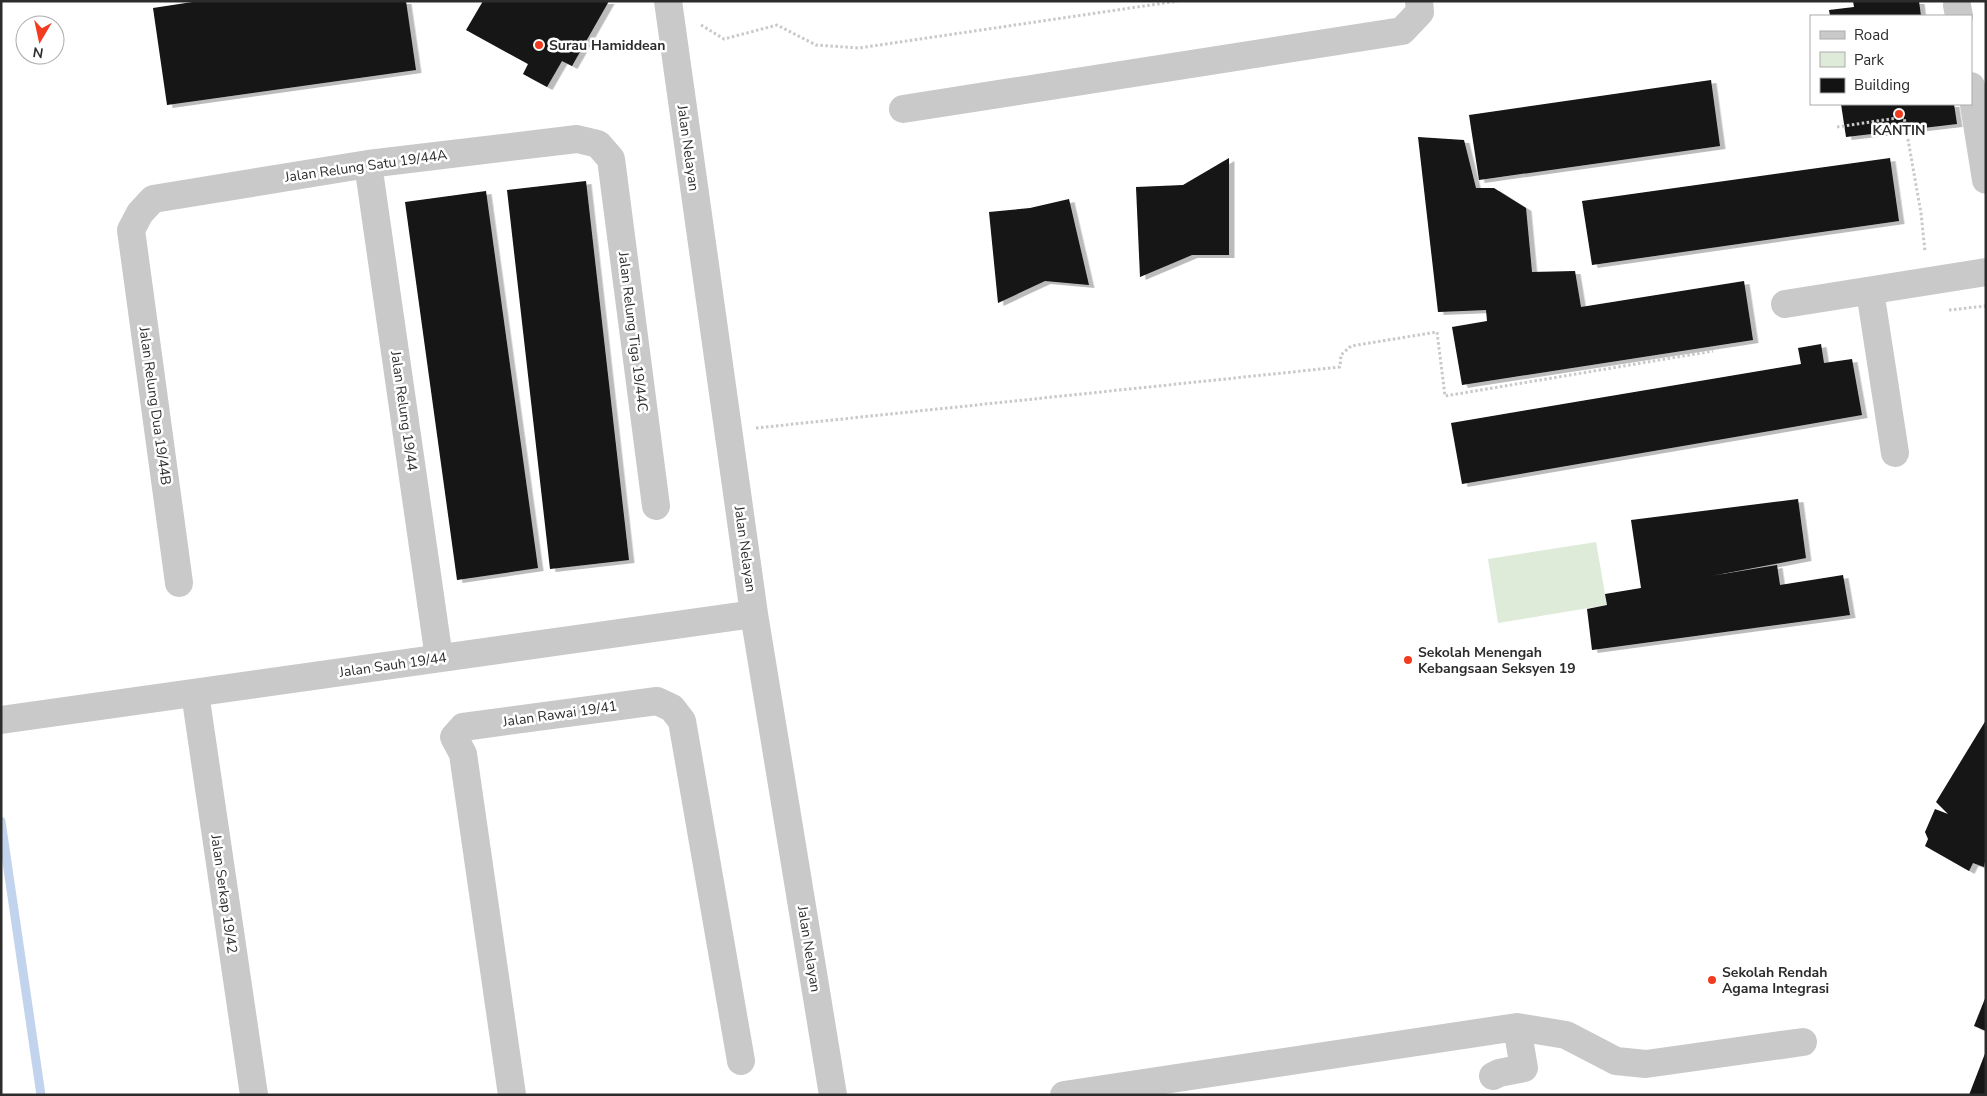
<svg xmlns="http://www.w3.org/2000/svg" width="1987" height="1096" font-family="'Nunito Sans',sans-serif">
  <style>
    .green { fill: #deebd8 }
    .lines { fill: none; stroke-linecap: round; stroke-linejoin: round }
    .stream { stroke: #c2d4ed; stroke-width: 9 }
    .building { fill: #131313; filter: url(#shadow) }
    .path { stroke: #c9c9c9; stroke-width: 3; stroke-dasharray: 2.5 2.5; stroke-linecap: butt }
    .minor { stroke: #c9c9c9; stroke-width: 28 }
    .poi-dot { fill: #f23b1f; stroke: #fff; stroke-width: 2 }
    .labels { text-anchor: middle; dominant-baseline: central; stroke-width: 5; stroke-linejoin: round; paint-order: stroke }
    .poi-label { font-size: 14px; font-weight: bold; fill: #2c2c2c; stroke: #fff; text-anchor: start }
    .street-label { font-size: 14px; fill: #2c2c2c; stroke: #fff }
  </style>
  <defs>
    <filter id="shadow"><feDropShadow dx="5.5" dy="3" stdDeviation="0" flood-color="#0004"/></filter>
  </defs>
  <rect width="100%" height="100%" fill="#fff"/>
  <!-- green -->
  <path class="green" d="M 1596,542 L 1607,605 L 1498,623 L 1488,559 Z"/>
  <g class="lines">
    <!-- stream -->
    <path class="stream" d="M 1,821 L 41,1095"/>
  </g>
  <!-- building -->
  <path class="building" d="M 199,1 L 406,1 L 416,70 L 167,105 L 153,8 Z
    M 483,1 L 609,1 L 572,66 L 562,61 L 547,87 L 523,74 L 528,64 L 466,30 Z
    M 1853,1 L 1919,1 L 1921,16 L 1830,16 L 1829,10 L 1854,7 Z
    M 1711,80 L 1720,146 L 1479,180 L 1469,115 Z
    M 1841,104 L 1954,104 L 1957,124 L 1846,137 Z
    M 1418,137 L 1464,140 L 1476,188 L 1494,188 L 1526,208 L 1532,272 L 1575,271 L 1581,307 L 1744,281 L 1753,340 L 1462,385 L 1452,327 L 1487,321 L 1486,310 L 1438,312 Z
    M 1229,158 L 1229,255 L 1192,255 L 1140,277 L 1136,187 L 1183,185 Z
    M 1890,158 L 1899,221 L 1592,265 L 1582,201 Z
    M 586,181 L 629,560 L 550,569 L 507,190 Z
    M 486,191 L 538,568 L 457,580 L 405,202 Z
    M 1069,199 L 1089,285 L 1045,281 L 998,303 L 989,212 L 1030,208 Z
    M 1821,344 L 1824,363 L 1852,359 L 1862,415 L 1462,484 L 1451,423 L 1801,364 L 1798,348 Z
    M 1798,499 L 1806,558 L 1711,576 L 1777,565 L 1780,585 L 1843,575 L 1850,615 L 1592,650 L 1587,609 L 1607,605 L 1605,594 L 1641,588 L 1631,520 Z
    M 1986,720 L 1986,856 L 1984,867 L 1973,863 L 1969,871 L 1925,846 L 1928,839 L 1925,832 L 1935,809 L 1948,814 L 1936,802 Z
    M 1986,996 L 1986,1031 L 1974,1026 Z
    M 1986,1051 L 1986,1095 L 1969,1095 Z"/>
  <g class="lines">
    <!-- path -->
    <path class="path" d="M 701,25 L 724,39 L 777,25 L 816,45 L 859,48 L 1178,1
      M 1837,127 L 1904,117 L 1921,213 L 1925,252
      M 1949,310 L 1986,306
      M 756,428 L 1340,367 L 1341,355 L 1351,346 L 1437,332 L 1445,396 L 1713,351"/>
    <!-- minor -->
    <path class="minor" d="M 668,1 L 754,614 L 833,1095
      M 1957,5 L 1959,16
      M 1971,86 L 1986,180
      M 903,109 L 1402,31 L 1420,12 L 1419,1
      M 368,164 L 439,658
      M 1870,291 L 1895,453
      M 1785,304 L 1986,272
      M 179,583 L 131,230 L 140,213 L 153,199 L 368,164 L 577,139 L 598,144 L 611,159 L 656,506
      M 195,693 L 254,1095
      M 1,720 L 754,614
      M 1493,1076 L 1499,1073 L 1524,1068 L 1517,1027
      M 512,1095 L 463,754 L 454,737 L 463,727 L 657,701 L 672,708 L 682,721 L 741,1061
      M 1064,1095 L 1517,1027 L 1566,1035 L 1616,1061 L 1646,1064 L 1803,1042"/>
  </g>
  <!-- markers -->
  <g class="poi-dot">
    <circle cx="539" cy="45" r="5"/>
    <circle cx="1899" cy="114" r="5"/>
    <circle cx="1408" cy="660" r="5"/>
    <circle cx="1712" cy="980" r="5"/>
  </g>
  <g class="labels">
    <!-- poi labels -->
    <g class="poi-label">
      <text x="549" y="45">Surau Hamiddean</text>
      <text x="1899" y="130" text-anchor="middle">KANTIN</text>
      <text x="1418" y="652">Sekolah Menengah<tspan x="1418" dy="16">Kebangsaan Seksyen 19</tspan></text>
      <text x="1722" y="972">Sekolah Rendah<tspan x="1722" dy="16">Agama Integrasi</tspan></text>
    </g>
    <!-- street labels -->
    <g class="street-label">
      <text transform="translate(688 148) rotate(82)">Jalan Nelayan</text>
      <text transform="translate(366 166) rotate(-8)">Jalan Relung Satu 19/44A</text>
      <text transform="translate(633 332) rotate(83)">Jalan Relung Tiga 19/44C</text>
      <text transform="translate(155 406) rotate(82)">Jalan Relung Dua 19/44B</text>
      <text transform="translate(404 411) rotate(82)">Jalan Relung 19/44</text>
      <text transform="translate(745 549) rotate(82)">Jalan Nelayan</text>
      <text transform="translate(393 665) rotate(-8)">Jalan Sauh 19/44</text>
      <text transform="translate(560 714) rotate(-8)">Jalan Rawai 19/41</text>
      <text transform="translate(224 894) rotate(82)">Jalan Serkap 19/42</text>
      <text transform="translate(809 949) rotate(81)">Jalan Nelayan</text>
    </g>
  </g>
  <!-- border -->
  <rect width="1987" height="1096" fill="none" stroke="#2c2c2c" stroke-width="5"/>
  <!-- legend -->
  <rect x="1810" y="15" width="162" height="90" fill="#ffffff" stroke="#ababab"/>
  <rect x="1820" y="31" width="25" height="8" fill="#c9c9c9" stroke="#ababab"/>
  <text x="1854" y="40" font-size="15" fill="#2c2c2c">Road</text>
  <rect x="1820" y="52" width="25" height="15" fill="#deebd8" stroke="#ababab"/>
  <text x="1854" y="65" font-size="15" fill="#2c2c2c">Park</text>
  <rect x="1820" y="78" width="25" height="15" fill="#131313" stroke="#ababab"/>
  <text x="1854" y="90" font-size="15" fill="#2c2c2c">Building</text>
  <!-- north arrow -->
  <g transform="translate(40 40) rotate(189)"><circle r="24" fill="#ffffff" stroke="#ababab"/>
  <path d="M0-4L9 19L0 12L-9 19Z" fill="#f23b1f"/>
  <text y="-8" font-size="14" font-weight="bold" text-anchor="middle" fill="#2c2c2c">N</text>
  </g>
</svg>
